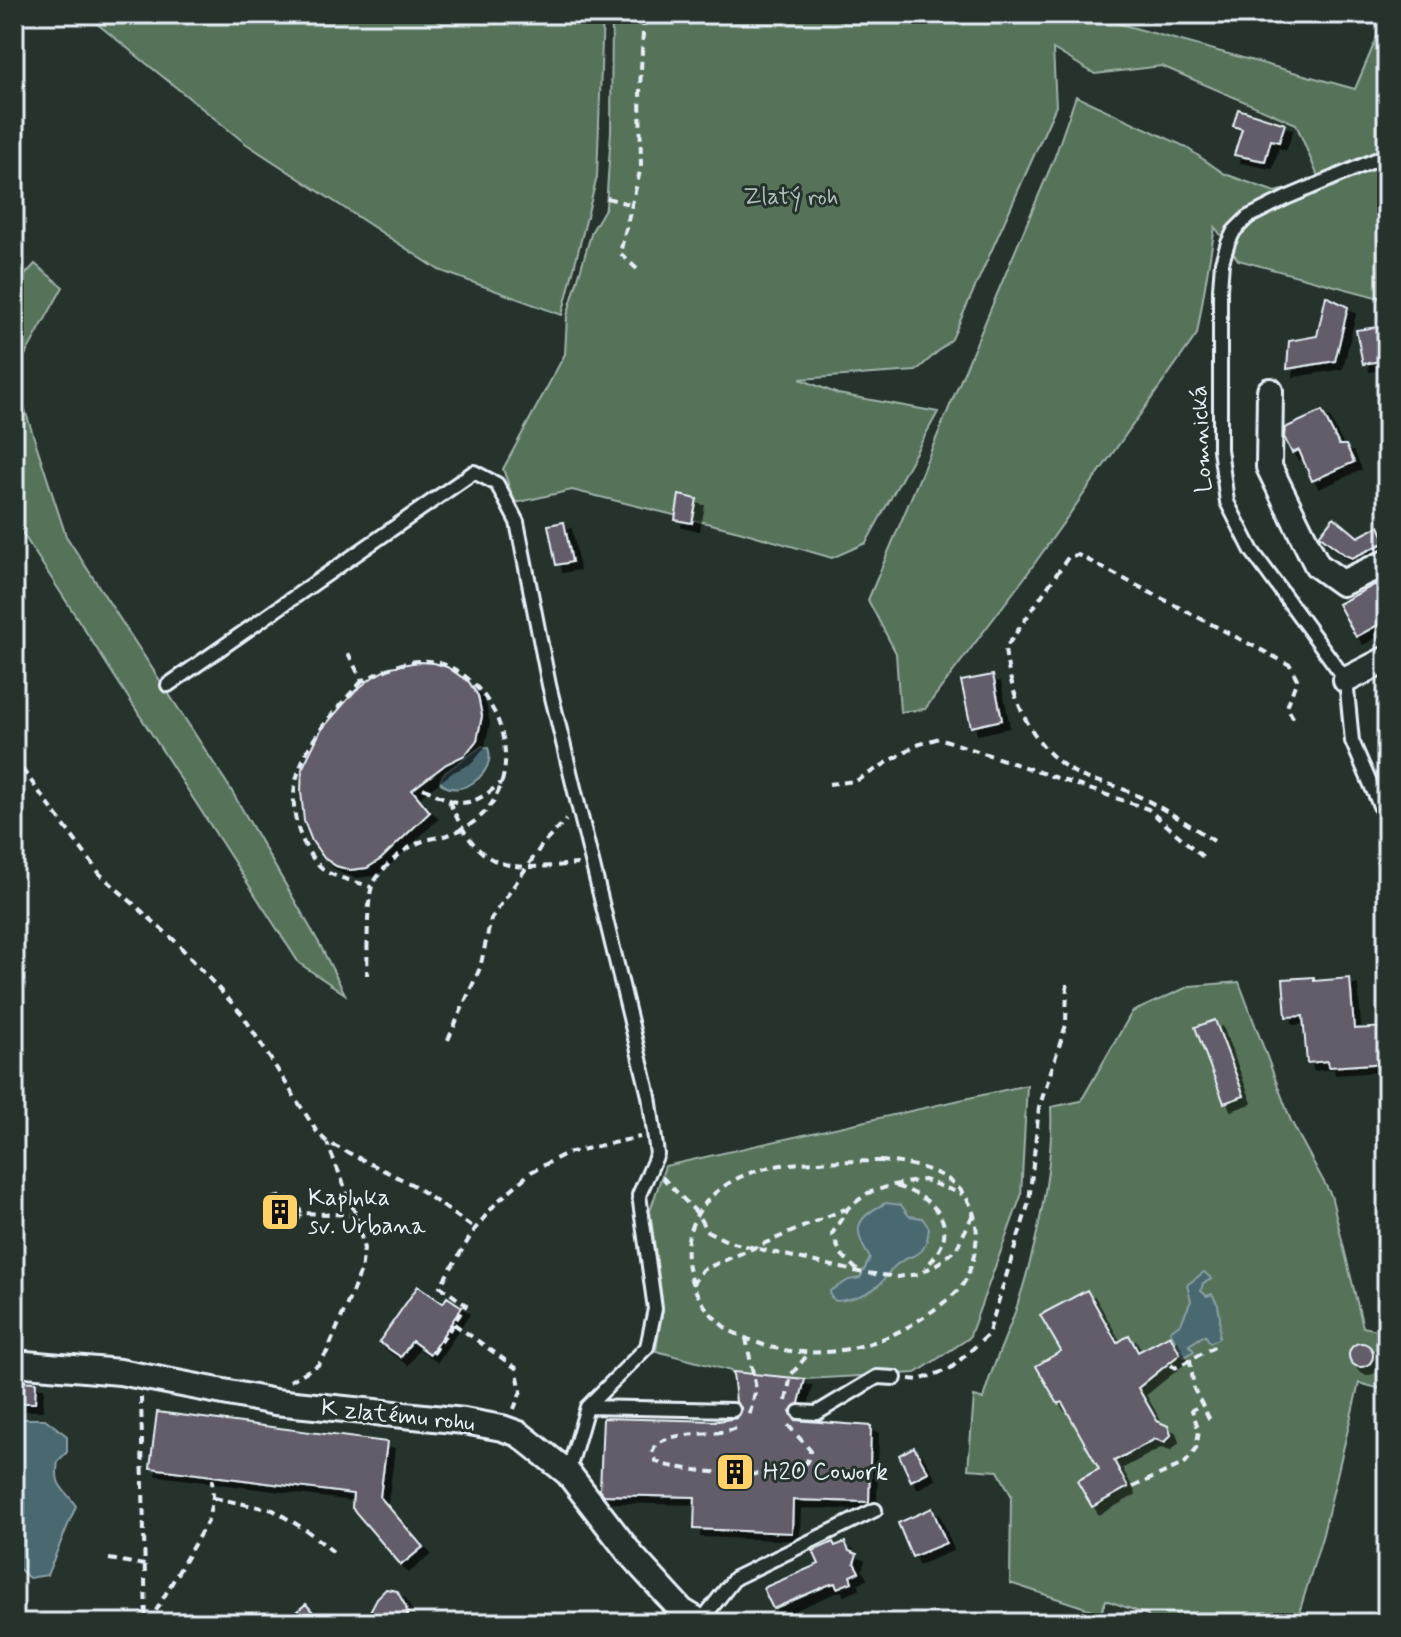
<svg xmlns="http://www.w3.org/2000/svg" width="1401" height="1637" font-family="Mynerve,sans-serif">
  <style>
    .green { fill: #56735a; stroke: #9fb2a9; stroke-width: 2 }
    .water { fill: #4a6870; stroke: #899fa6; stroke-width: 2 }
    .building { fill: #625d67; stroke: #e8f1f8; stroke-width: 2; filter: url(#shadow) }
    .lines { fill: none; stroke-linecap: round; stroke-linejoin: round }
    .service-casing { stroke: #e8f1f8; stroke-width: 18 }
    .minor-casing { stroke: #e8f1f8; stroke-width: 30 }
    .path { stroke: #e8f1f8; stroke-width: 4; stroke-dasharray: 8 6; stroke-linecap: butt }
    .service { stroke: #26332d; stroke-width: 12 }
    .minor { stroke: #26332d; stroke-width: 24 }
    .labels { text-anchor: middle; dominant-baseline: central; stroke-width: 6; stroke-linejoin: round; paint-order: stroke }
    .park-label { font-size: 24px; fill: #aebfb9; stroke: #26332d }
    .street-label { font-size: 24px; fill: #e8f1f8; stroke: #26332d }
    .poi-label { font-size: 24px; fill: #e8f1f8; stroke: #26332d; text-anchor: start }
  </style>
  <defs>
    <filter id="shadow"><feDropShadow dx="7" dy="7" stdDeviation="0" flood-color="#0009"/></filter>
  </defs>
  <rect width="100%" height="100%" fill="#26332d"/>
  <filter id="ink" filterUnits="userSpaceOnUse"><feTurbulence type="fractalNoise" baseFrequency=".0125" numOctaves="2"/><feDisplacementMap in="SourceGraphic" scale="16" xChannelSelector="R" yChannelSelector="G"/><feConvolveMatrix kernelMatrix="1 2 1 2 8 2 1 2 1" color-interpolation-filters="sRGB"/></filter>
  <g filter="url(#ink)">
    <!-- green -->
    <path class="green" d="M 85,14 L 603,14 L 597,177 L 562,315 L 439,270 L 245,143 Z
      M 612,14 L 1084,14 L 1355,89 L 1387,14 L 1387,300 L 1238,260 L 1215,227 L 1197,334 L 1025,577 L 925,709 L 900,712 L 896,653 L 868,600 L 1054,159 L 1076,96 L 1184,146 L 1225,174 L 1275,192 L 1320,181 L 1296,124 L 1162,66 L 1095,74 L 1053,49 L 1056,106 L 952,339 L 916,371 L 800,379 L 838,394 L 938,412 L 866,543 L 832,558 L 739,531 L 572,490 L 515,503 L 503,469 L 565,354 L 567,316 L 592,231 L 606,207 L 611,131 Z
      M 35,264 L 63,287 L 14,375 L 14,287 Z
      M 14,376 L 66,536 L 230,788 L 319,943 L 345,994 L 299,963 L 14,520 Z
      M 1239,982 L 1291,1121 L 1331,1195 L 1363,1327 L 1387,1332 L 1387,1374 L 1381,1389 L 1359,1383 L 1323,1534 L 1296,1623 L 1145,1623 L 1148,1615 L 1106,1600 L 1101,1613 L 1010,1583 L 1011,1495 L 998,1471 L 968,1469 L 974,1397 L 983,1399 C 991,1369 1004,1342 1015,1312 C 1035,1253 1054,1169 1051,1107 L 1081,1101 L 1132,1012 L 1190,986 Z
      M 1027,1085 L 1021,1196 L 969,1338 L 916,1373 L 805,1379 L 798,1406 L 808,1422 L 643,1430 C 681,1425 758,1433 731,1371 L 656,1351 L 663,1306 L 650,1211 L 665,1166 Z"/>
    <!-- water -->
    <path class="water" d="M 482,746 L 488,748 C 498,772 458,802 440,782 L 443,774 Z
      M 886,1203 L 901,1205 L 909,1216 L 922,1218 L 929,1228 C 925,1263 912,1250 894,1267 C 889,1271 886,1277 882,1282 C 871,1294 851,1300 836,1301 L 831,1297 L 830,1291 L 849,1280 L 860,1278 L 870,1258 C 851,1229 856,1217 886,1203 Z
      M 1204,1272 L 1212,1279 L 1203,1283 L 1201,1291 L 1207,1296 L 1212,1294 L 1218,1305 L 1220,1318 L 1219,1338 L 1210,1343 L 1205,1335 L 1189,1345 L 1194,1351 L 1184,1357 L 1170,1331 L 1181,1323 L 1191,1301 L 1187,1285 Z
      M 14,1419 L 45,1419 L 67,1436 L 67,1452 L 58,1461 C 54,1488 62,1485 76,1506 L 47,1575 L 29,1578 L 14,1564 L 17,1523 L 25,1514 L 24,1491 L 14,1478 Z"/>
    <!-- building -->
    <path class="building" d="M 1238,109 L 1285,124 L 1279,142 L 1271,140 L 1265,161 L 1234,155 L 1242,129 L 1233,126 Z
      M 1326,296 L 1348,307 L 1335,361 L 1287,369 L 1289,341 L 1317,336 Z
      M 1377,327 L 1380,340 L 1387,339 L 1387,360 L 1363,364 L 1356,330 Z
      M 1322,411 L 1339,445 L 1346,445 L 1354,462 L 1312,481 L 1299,450 L 1292,453 L 1284,437 L 1285,428 Z
      M 679,495 L 697,499 L 692,523 L 675,520 Z
      M 1334,517 L 1358,537 L 1379,526 L 1386,542 L 1352,558 L 1345,555 L 1319,535 Z
      M 564,522 L 572,562 L 556,565 L 548,525 Z
      M 1376,584 L 1386,603 L 1381,606 L 1387,620 L 1356,637 L 1338,604 Z
      M 418,662 L 434,663 L 447,667 L 469,682 L 478,696 L 482,716 L 477,740 L 465,755 L 446,764 L 412,790 L 430,812 L 381,859 L 367,868 L 350,870 L 336,866 L 324,858 L 312,841 L 304,821 L 301,791 L 302,769 L 321,730 L 355,691 L 373,677 L 391,667 Z
      M 993,675 L 1002,720 L 971,727 L 961,681 Z
      M 1314,977 L 1314,981 L 1350,978 L 1354,1029 L 1387,1027 L 1387,1063 L 1329,1067 L 1328,1061 L 1307,1063 L 1303,1016 L 1286,1017 L 1283,979 Z
      M 1215,1020 L 1244,1096 L 1224,1103 L 1195,1027 Z
      M 418,1286 L 443,1303 L 447,1297 L 462,1307 L 430,1354 L 412,1341 L 401,1357 L 379,1342 Z
      M 1087,1290 L 1117,1343 L 1129,1335 L 1138,1352 L 1170,1335 L 1180,1354 L 1138,1388 L 1157,1421 L 1168,1426 L 1171,1435 L 1164,1442 L 1155,1439 L 1114,1461 L 1128,1487 L 1092,1507 L 1077,1481 L 1099,1469 L 1062,1402 L 1058,1404 L 1036,1366 L 1061,1351 L 1040,1315 Z
      M1349 1355a12 12 0 1 1 24 0a12 12 0 1 1-24 0Z
      M 733,1372 L 805,1379 L 799,1403 L 790,1411 L 795,1420 L 871,1426 L 869,1502 L 793,1500 L 792,1533 L 694,1529 L 695,1497 L 604,1495 L 600,1490 L 603,1418 L 718,1421 L 737,1418 L 742,1409 L 736,1402 Z
      M 14,1381 L 36,1382 L 35,1403 L 14,1403 Z
      M 157,1412 L 387,1442 L 380,1497 L 423,1547 L 401,1565 L 352,1508 L 353,1494 L 150,1468 Z
      M 914,1447 L 928,1472 L 911,1481 L 899,1455 Z
      M 932,1508 L 946,1543 L 912,1557 L 898,1523 Z
      M 833,1542 L 835,1546 L 845,1542 L 849,1551 L 857,1554 L 854,1563 L 859,1572 L 850,1576 L 852,1582 L 837,1588 L 835,1583 L 828,1585 L 773,1609 L 763,1588 L 819,1564 L 813,1551 Z
      M 386,1589 L 397,1591 L 406,1607 L 409,1623 L 364,1623 L 377,1598 Z
      M 306,1604 L 322,1623 L 282,1623 Z"/>
    <g class="lines">
      <!-- service casing -->
      <g class="service-casing">
        <path id="service" d="M 1387,155 L 1286,198 L 1248,217 L 1234,231 L 1228,243 L 1222,262 L 1220,289 L 1220,449 L 1227,502 L 1252,551 L 1346,680 L 1352,741 L 1387,822
          M 168,685 L 474,472 L 497,484 L 517,522 L 549,685 L 649,1096 L 657,1154 L 639,1195 L 655,1309 L 647,1347 L 587,1407 L 568,1473
          M 587,1407 L 733,1410
          M 799,1412 L 817,1413 L 877,1377 L 895,1378
          M 700,1622 L 735,1578 L 875,1510"/>
      </g>
      <!-- minor casing -->
      <g class="minor-casing">
        <path id="minor" d="M 1270,391 L 1269,467 L 1317,565 L 1342,583 L 1387,562
          M 1346,680 L 1387,659
          M 14,1363 L 120,1372 L 275,1402 L 464,1421 L 502,1428 L 519,1434 L 568,1473 L 632,1556 L 682,1611 L 702,1623"/>
      </g>
      <!-- path -->
      <path class="path" d="M 607,198 L 632,205
        M 637,269 L 620,253 L 641,167 L 640,88 L 644,14
        M 348,653 L 362,681 C 390,667 418,653 448,666 C 472,676 495,705 501,730 C 513,771 499,813 458,831 C 446,837 435,837 423,841 C 404,848 383,866 373,884 C 366,897 368,957 367,975
        M 362,681 C 323,723 277,772 300,834 C 306,849 314,864 329,873 C 341,879 358,882 371,887
        M 14,758 L 100,874 L 174,940 L 242,1014 L 317,1132 L 327,1142 L 413,1185 L 475,1229
        M 829,784 L 856,781 L 917,745 L 939,738 L 1148,809 L 1203,857
        M 423,788 C 461,807 468,810 502,782
        M 449,801 C 481,874 506,870 578,864
        M 1214,841 C 1184,821 1155,803 1123,789 C 1110,783 1094,782 1081,776 C 1033,752 1011,699 1005,649 L 1069,556 L 1078,555 L 1290,665 L 1297,679 L 1287,707 L 1296,723
        M 448,1040 L 480,968 L 491,919 L 542,845 L 566,820
        M 880,1161 C 924,1164 969,1176 976,1225 C 979,1241 972,1270 963,1284 C 955,1295 942,1304 931,1312 C 879,1350 809,1366 748,1339 C 741,1335 732,1333 726,1328 C 672,1285 672,1212 736,1179 C 776,1158 836,1162 880,1161 Z
        M 662,1177 L 696,1212 L 707,1231 L 729,1242 L 859,1272 L 897,1277 L 919,1274 L 940,1262 L 957,1248 L 974,1212
        M 896,1186 C 939,1200 964,1229 925,1268
        M 301,1213 C 296,1197 285,1193 269,1200 L 265,1209 L 269,1222 L 281,1230 L 294,1225 L 301,1213 L 356,1215
        M 857,1270 L 841,1254 L 832,1234 L 848,1208 L 868,1193 L 893,1185 L 924,1180 L 962,1194
        M 692,1285 L 702,1270 L 845,1209
        M 454,1324 L 516,1368 L 521,1391 L 514,1409
        M 746,1338 L 756,1389 L 749,1417
        M 433,1354 L 466,1305 L 440,1286 L 475,1229 L 496,1203 L 531,1172 L 567,1153 L 640,1137
        M 1190,1359 L 1194,1389 L 1212,1424
        M 1171,1365 L 1175,1368 L 1216,1346
        M 909,1379 L 919,1380 L 950,1369 L 988,1335 L 1029,1202 L 1039,1108 L 1066,1025 L 1067,982
        M 290,1381 L 318,1365 L 327,1352 L 361,1271 L 364,1249 L 356,1215 L 327,1143
        M 141,1397 L 146,1623
        M 786,1401 L 791,1375 L 809,1353
        M 736,1428 C 711,1438 677,1429 655,1445 L 652,1454 L 656,1461 L 661,1464 C 687,1471 782,1482 803,1466 C 808,1462 810,1456 810,1450 L 788,1425
        M 1133,1487 L 1185,1463 L 1196,1449 L 1199,1431 L 1192,1410 L 1202,1405
        M 14,1492 L 17,1500 L 14,1505
        M 214,1498 L 273,1510 L 306,1530 L 336,1554
        M 109,1559 L 145,1565
        M 14,1620 L 15,1623
        M 149,1623 L 208,1520 L 213,1497 L 212,1479"/>
      <!-- service -->
      <use href="#service" class="service"/>
      <!-- minor -->
      <use href="#minor" class="minor"/>
    </g>
  </g>
  <!-- icons -->
  <defs>
    <g id="building-square" transform="scale(2)"><rect x="-9" y="-9" width="18" height="18" rx="4" fill="#ffd166" stroke="#26332d"/><path d="M-4-6H4V6H1V3H-1V6H-4ZM-2.5-4.3h1.7v1.8h-1.7ZM.8-4.3h1.7v1.8H.8ZM-2.5-1h1.7V.8h-1.7ZM.8-1h1.7V.8H.8Z" fill="#111"/></g>
  </defs>
  <g fill-rule="evenodd">
    <use href="#building-square" x="280" y="1212"/>
    <use href="#building-square" x="735" y="1472"/>
  </g>
  <g class="labels">
    <!-- park labels -->
    <g class="park-label">
      <text x="791" y="197">Zlatý roh</text>
    </g>
    <!-- street labels -->
    <g class="street-label">
      <text transform="translate(1202 439) rotate(-93)">Lomnická</text>
      <text transform="translate(398 1416) rotate(6)">K zlatému rohu</text>
    </g>
    <!-- poi labels -->
    <g class="poi-label">
      <text x="308" y="1198">Kaplnka<tspan x="308" dy="28">sv. Urbana</tspan></text>
      <text x="763" y="1472">H2O Cowork</text>
    </g>
  </g>
  <!-- margin -->
  <rect width="1401" height="1637" fill="none" stroke="#26332d" stroke-width="48"/>
  <rect x="24" y="24" width="1353" height="1589" fill="none" stroke="#e8f1f8" stroke-width="3" filter="url(#ink)"/>
</svg>
